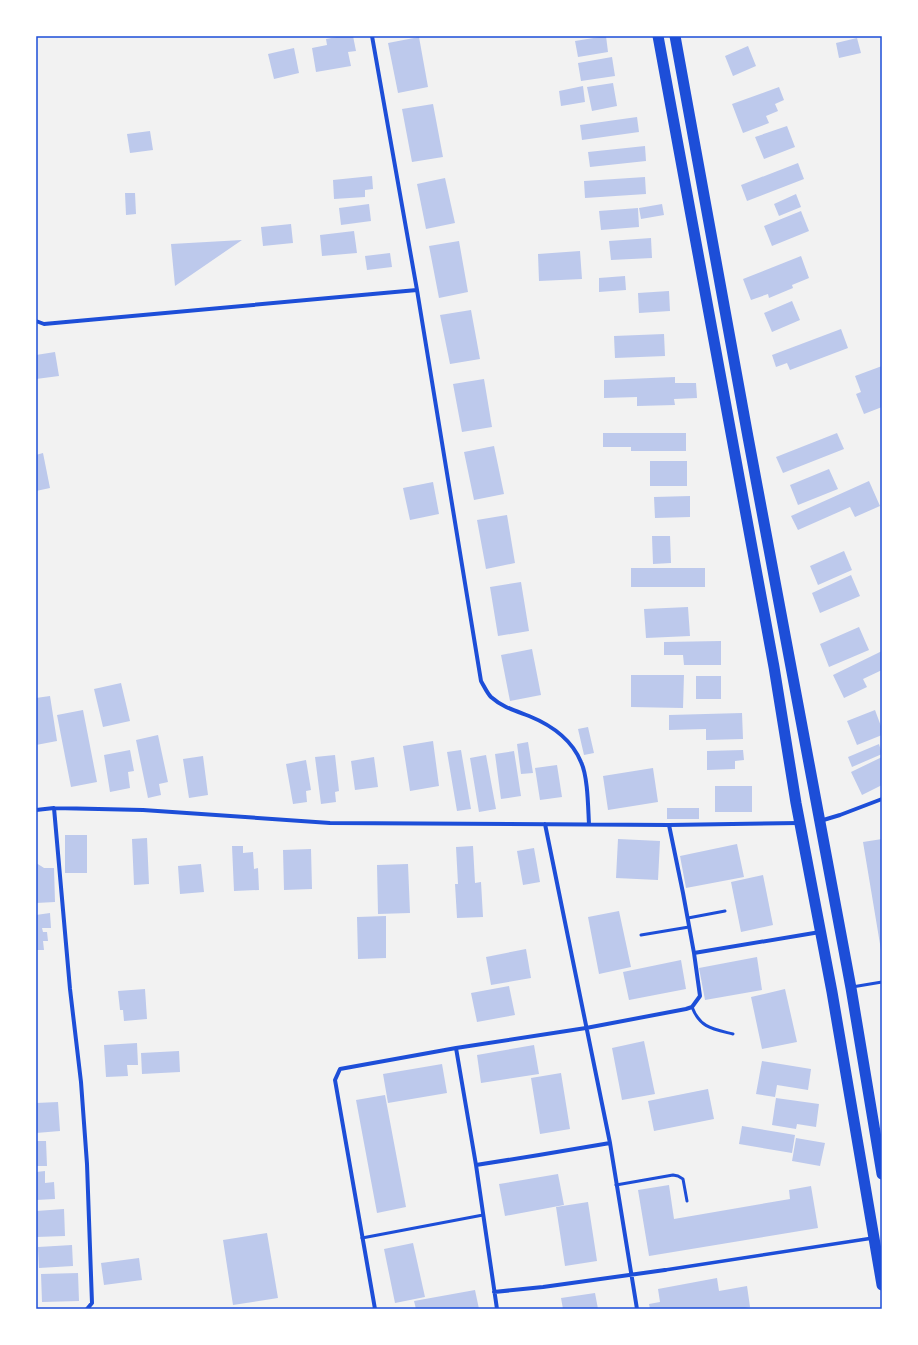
<svg xmlns="http://www.w3.org/2000/svg" width="918" height="1345" font-family="Barlow,sans-serif">
  <style>
    .building { fill: #bdc9ec }
    .lines { fill: none; stroke-linecap: round; stroke-linejoin: round }
    .service { stroke: #1d4ed8; stroke-width: 3 }
    .pedestrian { stroke: #1d4ed8; stroke-width: 3.5 }
    .minor { stroke: #1d4ed8; stroke-width: 4 }
    .trunk { stroke: #1d4ed8; stroke-width: 11 }
    .neatline { fill: none; stroke: #1d4ed8; stroke-width: 1.5 }
  </style>
  <rect width="100%" height="100%" fill="#f2f2f2"/>
  <!-- building -->
  <path class="building" d="M 342,36 L 353,36 L 356,51 L 348,52 L 351,66 L 316,72 L 312,48 L 327,45 L 326,39 Z
    M 606,36 L 608,52 L 578,57 L 575,41 Z
    M 419,37 L 428,87 L 398,93 L 388,43 Z
    M 857,38 L 861,53 L 839,58 L 836,43 Z
    M 748,46 L 756,66 L 733,76 L 725,56 Z
    M 294,48 L 299,73 L 274,79 L 268,54 Z
    M 612,57 L 615,76 L 581,81 L 578,63 Z
    M 613,83 L 617,106 L 592,111 L 587,87 Z
    M 583,86 L 585,102 L 561,106 L 559,91 Z
    M 779,87 L 784,100 L 775,104 L 778,111 L 766,116 L 769,123 L 743,133 L 732,104 Z
    M 433,104 L 443,157 L 412,162 L 402,109 Z
    M 637,117 L 639,132 L 582,140 L 580,125 Z
    M 787,126 L 795,147 L 764,159 L 755,137 Z
    M 150,131 L 153,150 L 130,153 L 127,134 Z
    M 645,146 L 646,161 L 590,167 L 588,152 Z
    M 798,163 L 804,179 L 747,201 L 741,185 Z
    M 372,176 L 373,189 L 365,190 L 365,197 L 334,199 L 333,180 Z
    M 645,177 L 646,194 L 585,198 L 584,181 Z
    M 445,178 L 455,223 L 426,229 L 417,184 Z
    M 125,193 L 135,193 L 136,214 L 126,215 Z
    M 796,194 L 801,207 L 779,216 L 774,204 Z
    M 369,204 L 371,221 L 341,225 L 339,208 Z
    M 662,204 L 664,215 L 641,219 L 639,208 Z
    M 638,208 L 639,227 L 601,230 L 599,211 Z
    M 801,211 L 809,231 L 772,246 L 764,226 Z
    M 291,224 L 293,243 L 263,246 L 261,227 Z
    M 354,231 L 357,253 L 322,256 L 320,235 Z
    M 651,238 L 652,258 L 611,260 L 609,241 Z
    M 242,240 L 175,286 L 171,244 Z
    M 459,241 L 468,292 L 439,298 L 429,246 Z
    M 580,251 L 582,279 L 539,281 L 538,254 Z
    M 390,253 L 392,267 L 367,270 L 365,256 Z
    M 801,256 L 809,278 L 792,285 L 793,288 L 769,298 L 768,294 L 751,300 L 743,279 Z
    M 625,276 L 626,290 L 599,292 L 599,278 Z
    M 669,291 L 670,311 L 639,313 L 638,293 Z
    M 792,301 L 800,320 L 772,332 L 764,313 Z
    M 471,310 L 480,359 L 450,364 L 440,315 Z
    M 841,329 L 848,348 L 790,370 L 787,363 L 776,367 L 772,355 Z
    M 664,334 L 665,356 L 615,358 L 614,336 Z
    M 55,352 L 59,376 L 36,379 L 36,355 Z
    M 882,366 L 882,407 L 864,414 L 856,394 L 861,392 L 855,376 Z
    M 675,377 L 675,383 L 696,383 L 697,398 L 674,399 L 675,405 L 637,406 L 637,397 L 604,398 L 604,380 Z
    M 484,379 L 492,427 L 462,432 L 453,384 Z
    M 603,433 L 686,433 L 686,451 L 631,451 L 631,447 L 603,447 Z
    M 837,433 L 844,449 L 783,473 L 776,457 Z
    M 494,446 L 504,494 L 474,500 L 464,452 Z
    M 43,453 L 50,488 L 36,491 L 36,455 Z
    M 650,461 L 687,461 L 687,486 L 650,486 Z
    M 829,469 L 838,489 L 798,505 L 790,485 Z
    M 869,481 L 880,506 L 855,517 L 850,507 L 798,530 L 791,516 Z
    M 433,482 L 439,514 L 410,520 L 403,488 Z
    M 690,496 L 690,517 L 655,518 L 654,497 Z
    M 507,515 L 515,563 L 486,569 L 477,520 Z
    M 652,536 L 670,536 L 671,563 L 653,564 Z
    M 844,551 L 852,570 L 818,585 L 810,566 Z
    M 631,568 L 705,568 L 705,587 L 631,587 Z
    M 851,575 L 860,596 L 820,613 L 812,593 Z
    M 521,582 L 529,631 L 498,636 L 490,587 Z
    M 688,607 L 690,636 L 646,638 L 644,609 Z
    M 859,627 L 869,650 L 829,667 L 820,644 Z
    M 721,641 L 721,665 L 684,665 L 683,655 L 664,655 L 664,642 Z
    M 532,649 L 541,695 L 510,701 L 501,655 Z
    M 882,651 L 882,670 L 863,679 L 867,687 L 844,698 L 833,675 Z
    M 631,675 L 684,675 L 683,708 L 631,707 Z
    M 696,676 L 721,676 L 721,699 L 696,699 Z
    M 121,683 L 130,721 L 103,727 L 94,689 Z
    M 50,696 L 57,741 L 36,745 L 36,698 Z
    M 83,710 L 97,782 L 71,787 L 57,715 Z
    M 875,710 L 882,729 L 882,735 L 857,745 L 847,721 Z
    M 742,713 L 743,739 L 706,740 L 706,729 L 669,730 L 669,715 Z
    M 588,727 L 594,753 L 584,755 L 578,729 Z
    M 158,735 L 168,782 L 159,784 L 161,795 L 148,798 L 136,740 Z
    M 433,741 L 439,786 L 410,791 L 403,746 Z
    M 528,742 L 533,773 L 521,774 L 517,744 Z
    M 879,744 L 882,754 L 852,767 L 848,757 Z
    M 130,750 L 134,771 L 128,772 L 130,788 L 110,792 L 104,755 Z
    M 461,750 L 471,809 L 457,811 L 447,752 Z
    M 743,750 L 744,760 L 735,761 L 735,769 L 707,770 L 707,751 Z
    M 514,751 L 521,796 L 501,799 L 495,754 Z
    M 335,755 L 339,791 L 335,792 L 336,802 L 321,804 L 315,757 Z
    M 486,755 L 496,809 L 479,812 L 470,758 Z
    M 203,756 L 208,795 L 189,798 L 183,759 Z
    M 374,757 L 378,787 L 355,790 L 351,761 Z
    M 882,757 L 882,785 L 862,795 L 851,772 Z
    M 306,760 L 311,790 L 306,791 L 307,802 L 293,804 L 286,764 Z
    M 557,765 L 562,797 L 540,800 L 535,768 Z
    M 653,768 L 658,802 L 608,810 L 603,776 Z
    M 715,786 L 752,786 L 752,812 L 715,812 Z
    M 667,808 L 699,808 L 699,819 L 667,819 Z
    M 65,835 L 87,835 L 87,873 L 65,873 Z
    M 147,838 L 149,884 L 134,885 L 132,839 Z
    M 618,839 L 660,841 L 658,880 L 616,878 Z
    M 882,839 L 882,950 L 881,950 L 863,842 Z
    M 737,844 L 744,877 L 686,888 L 680,856 Z
    M 232,846 L 243,846 L 243,853 L 253,852 L 254,869 L 258,868 L 259,890 L 234,891 Z
    M 473,846 L 475,883 L 481,882 L 483,917 L 457,918 L 455,884 L 458,884 L 456,847 Z
    M 534,848 L 540,882 L 523,885 L 517,851 Z
    M 311,849 L 312,889 L 284,890 L 283,850 Z
    M 36,863 L 41,866 L 44,868 L 54,868 L 55,902 L 36,903 Z
    M 201,864 L 204,892 L 180,894 L 178,866 Z
    M 408,864 L 410,913 L 378,914 L 377,865 Z
    M 763,875 L 773,925 L 741,932 L 731,882 Z
    M 619,911 L 631,967 L 599,974 L 588,917 Z
    M 50,913 L 51,928 L 42,928 L 43,932 L 47,932 L 48,941 L 43,941 L 44,950 L 36,950 L 36,915 Z
    M 386,916 L 386,958 L 358,959 L 357,917 Z
    M 526,949 L 531,978 L 491,985 L 486,957 Z
    M 757,957 L 762,990 L 705,1000 L 699,968 Z
    M 681,960 L 686,989 L 629,1000 L 623,972 Z
    M 509,986 L 515,1015 L 477,1022 L 471,993 Z
    M 145,989 L 147,1019 L 124,1021 L 123,1010 L 120,1010 L 118,991 Z
    M 785,989 L 797,1042 L 762,1049 L 751,997 Z
    M 644,1041 L 655,1094 L 622,1100 L 612,1048 Z
    M 137,1043 L 138,1065 L 127,1065 L 128,1076 L 106,1077 L 104,1045 Z
    M 534,1045 L 539,1074 L 481,1083 L 477,1055 Z
    M 179,1051 L 180,1072 L 142,1074 L 141,1053 Z
    M 762,1061 L 811,1069 L 808,1090 L 777,1085 L 775,1097 L 756,1094 Z
    M 442,1064 L 447,1093 L 388,1103 L 383,1074 Z
    M 561,1073 L 570,1129 L 540,1134 L 531,1078 Z
    M 708,1089 L 714,1119 L 654,1131 L 648,1101 Z
    M 385,1095 L 406,1207 L 377,1213 L 356,1100 Z
    M 776,1098 L 819,1104 L 816,1127 L 797,1124 L 796,1129 L 772,1125 Z
    M 58,1102 L 60,1131 L 36,1133 L 36,1103 Z
    M 742,1126 L 795,1135 L 792,1153 L 739,1144 Z
    M 796,1138 L 825,1143 L 820,1166 L 792,1161 Z
    M 36,1141 L 46,1141 L 47,1166 L 36,1166 Z
    M 45,1171 L 45,1183 L 54,1182 L 55,1199 L 36,1200 L 36,1172 Z
    M 558,1174 L 564,1205 L 505,1216 L 499,1184 Z
    M 669,1185 L 674,1219 L 790,1199 L 789,1190 L 811,1186 L 818,1228 L 649,1256 L 638,1190 Z
    M 588,1202 L 597,1261 L 565,1266 L 556,1207 Z
    M 64,1209 L 65,1236 L 36,1237 L 36,1211 Z
    M 267,1233 L 278,1298 L 233,1305 L 223,1240 Z
    M 413,1243 L 425,1297 L 395,1303 L 384,1249 Z
    M 72,1245 L 73,1266 L 39,1268 L 38,1247 Z
    M 139,1258 L 142,1280 L 104,1285 L 101,1263 Z
    M 78,1273 L 79,1301 L 42,1302 L 41,1274 Z
    M 717,1278 L 719,1291 L 747,1286 L 750,1307 L 740,1309 L 650,1309 L 649,1304 L 660,1302 L 658,1289 Z
    M 475,1290 L 479,1309 L 416,1309 L 414,1301 Z
    M 595,1293 L 598,1309 L 563,1309 L 561,1298 Z"/>
  <g class="lines">
    <!-- service -->
    <path class="service" d="M 688,918 L 725,911
      M 641,935 L 689,927
      M 852,987 L 882,982
      M 692,1007 C 700,1028 713,1029 733,1034
      M 616,1185 L 673,1175 L 678,1176 L 683,1179 L 687,1201
      M 362,1238 L 483,1215"/>
    <!-- pedestrian -->
    <path class="pedestrian" d="M 665,1270 L 873,1238"/>
    <!-- minor -->
    <path class="minor" d="M 372,36 L 417,290 L 481,681 C 484,686 487,693 491,697 C 502,707 516,711 529,716 C 551,725 572,740 581,762 C 588,777 588,807 589,824
      M 36,321 L 44,324 L 417,290
      M 54,808 L 70,989 L 81,1082 L 87,1164 L 92,1303 L 87,1309
      M 36,810 L 54,808 L 143,810 L 330,823 L 669,825 L 799,823
      M 820,821 L 840,815 L 882,799
      M 545,824 L 610,1143 L 637,1309
      M 669,825 L 683,893 L 694,953 L 820,932
      M 456,1048 L 476,1165 L 497,1309
      M 476,1165 L 539,1155 L 610,1143
      M 494,1292 L 543,1287 L 665,1270
      M 375,1309 L 335,1080 L 340,1069 L 456,1048 L 586,1028 L 686,1009 L 692,1007 L 700,996 L 694,953"/>
    <!-- trunk -->
    <path class="trunk" d="M 658,36 L 774,667 L 796,803 L 832,992 L 882,1285
      M 675,36 L 748,437 L 851,988 L 882,1174"/>
  </g>
  <!-- border -->
  <rect width="918" height="1345" fill="none" stroke="#ffffff" stroke-width="74"/>
  <rect x="37" y="37" width="844" height="1271" class="neatline"/>
</svg>
